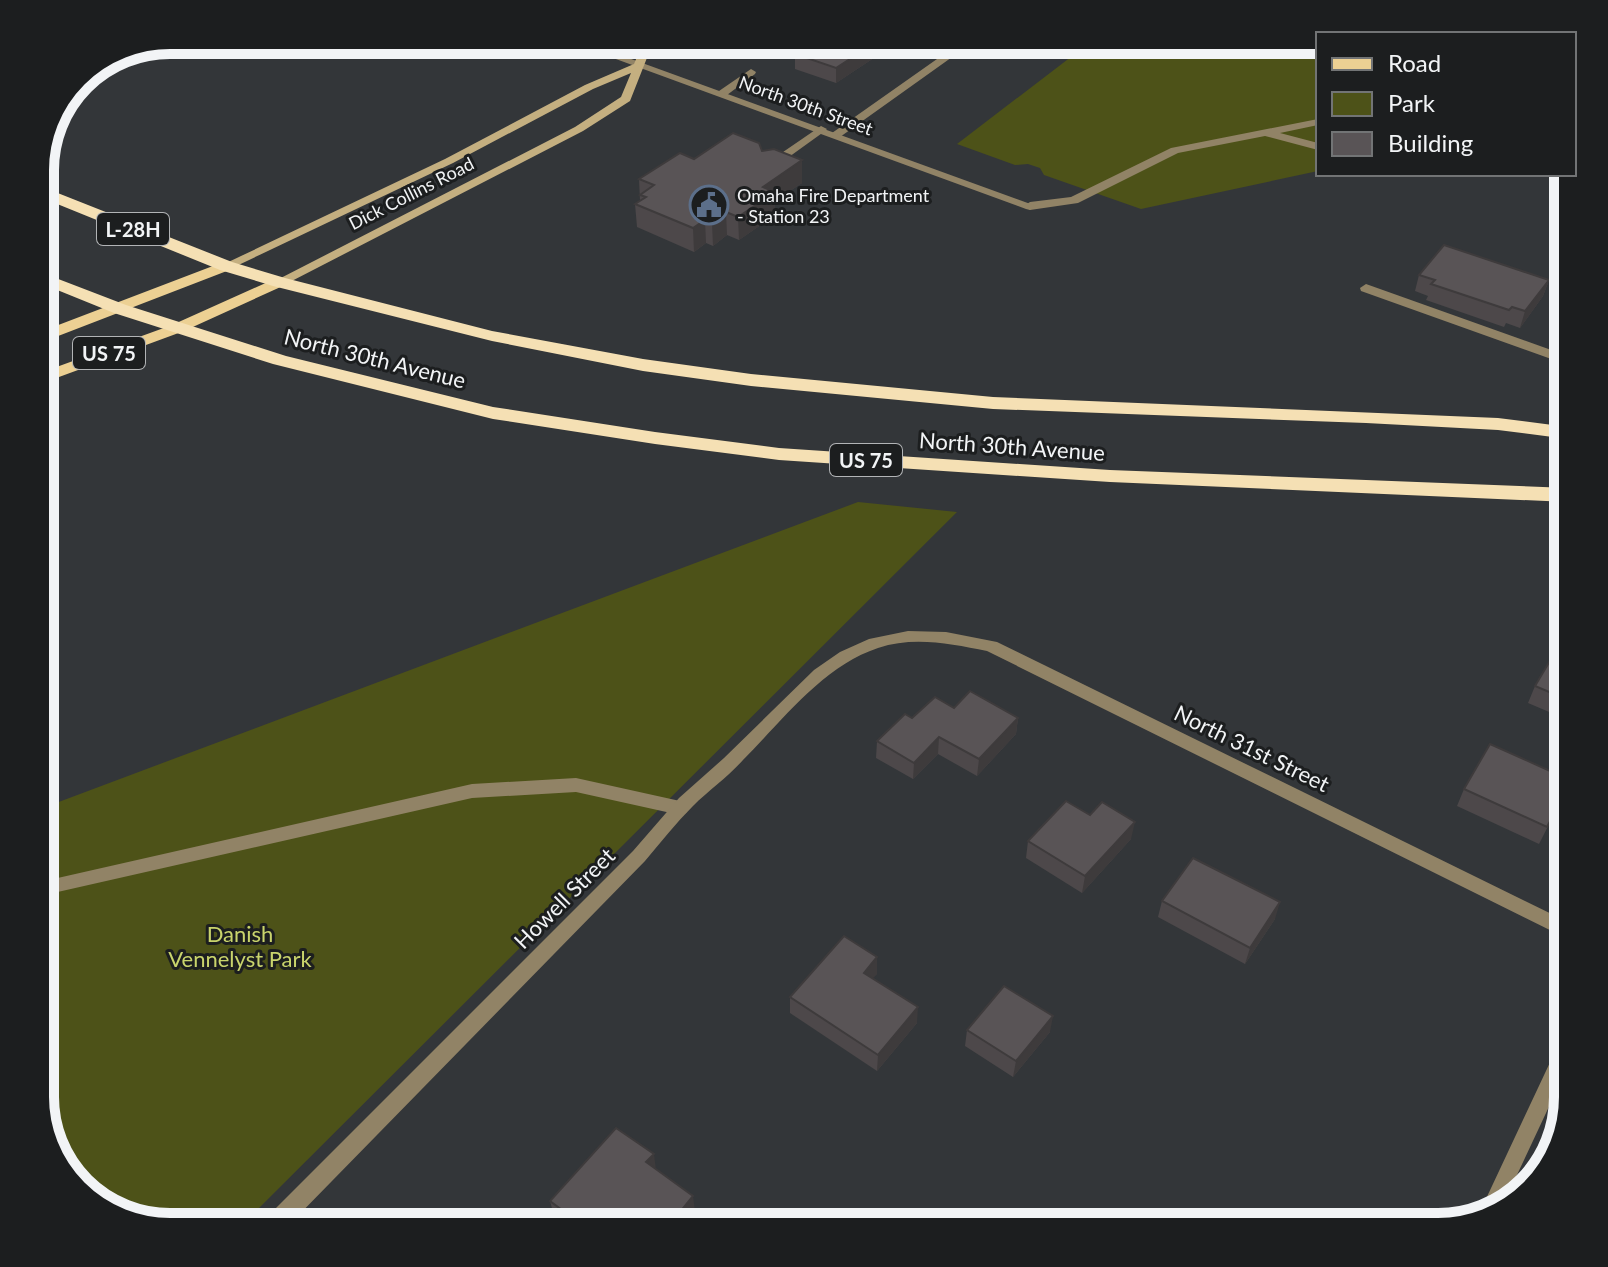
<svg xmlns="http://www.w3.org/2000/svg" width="1608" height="1267" font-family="Lato,sans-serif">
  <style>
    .green { fill: #4d5218 }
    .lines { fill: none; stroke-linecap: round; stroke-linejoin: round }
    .service { fill: #918366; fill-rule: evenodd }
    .minor { fill: #918366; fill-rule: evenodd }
    .secondary { fill: #c4af80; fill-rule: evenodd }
    .primary { fill: #ecd093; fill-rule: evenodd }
    .trunk { fill: #f5e0b4; fill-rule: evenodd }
    .wall { fill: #4d484a }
    .shaded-wall { fill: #3e3b3c }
    .building { fill: #595456; stroke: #3e3b3c; stroke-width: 2 }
    .labels { text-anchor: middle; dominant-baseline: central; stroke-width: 6; stroke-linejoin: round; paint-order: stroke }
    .far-street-label { font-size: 18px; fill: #f2f4f6; stroke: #1c1e1f }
    .far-poi-label { font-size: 18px; fill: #f2f4f6; stroke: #1c1e1f; text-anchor: start }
    .shield { fill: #1c1e1f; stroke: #b2b4b6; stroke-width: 2 }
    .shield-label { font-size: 20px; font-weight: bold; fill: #f2f4f6 }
    .street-label { font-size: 22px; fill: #f2f4f6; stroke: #1c1e1f }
    .park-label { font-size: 22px; fill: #c9d46c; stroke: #1c1e1f }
    .rim { fill: none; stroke: #f2f4f6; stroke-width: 10 }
  </style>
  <rect width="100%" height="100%" fill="#333639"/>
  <!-- green -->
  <path class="green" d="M 1093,40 L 1318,40 L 1318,171 L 1141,209 L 1044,175 L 1040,168 L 1028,164 L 1015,165 L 957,144 Z
    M 858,502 L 957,512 L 240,1227 L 169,1227 L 85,1195 L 53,1154 L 40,1105 L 40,809 Z"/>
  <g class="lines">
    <!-- service -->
    <path class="service" d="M 964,40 L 976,40 L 840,137 L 832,137 L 832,133 Z
      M 751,69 L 756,72 L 755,74 L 727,95 L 719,95 L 719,91 Z
      M 1318,119 L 1318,125 L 1280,133 L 1318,143 L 1318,150 L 1265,136 L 1178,153 L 1078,203 L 1030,210 L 1024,206 L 1030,202 L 1071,197 L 1171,148 Z
      M 821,126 L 827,129 L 825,131 L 775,167 L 767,167 L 767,163 Z
      M 1366,284 L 1568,356 L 1568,365 L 1361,291 L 1360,288 Z
      M 576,778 L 680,801 L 686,803 L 689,808 L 686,813 L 680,815 L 576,792 L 472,798 L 40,896 L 40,882 L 472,784 Z"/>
    <!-- minor -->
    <path class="minor" d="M 564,40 L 579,40 L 1036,206 L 1030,210 L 1026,209 Z
      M 908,631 L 946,632 L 997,642 L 1568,922 L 1568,939 L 987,651 C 951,644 914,636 878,648 C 823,666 783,720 743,760 C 728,777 709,790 693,806 C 676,823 661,842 645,861 L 287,1227 L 261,1227 L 264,1220 L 633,851 L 679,798 L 724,758 L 814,670 L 840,652 L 869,639 Z
      M 1568,1036 L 1568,1066 L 1501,1209 L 1495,1214 L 1477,1218 L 1561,1039 Z"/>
    <!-- secondary -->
    <path class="secondary" d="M 644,40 L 654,40 L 630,101 L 583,131 L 284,285 L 274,285 L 273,282 L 575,127 L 621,97 L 631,73 L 593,89 L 453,163 L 230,269 L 226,270 L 220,266 L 445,159 L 585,85 L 634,64 Z"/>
    <!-- primary -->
    <path class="primary" d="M 226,261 L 232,263 L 232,269 L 40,343 L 40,332 Z
      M 279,277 L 287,282 L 285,285 L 184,331 L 40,384 L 40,373 L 172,325 Z"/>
    <!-- trunk -->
    <path class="trunk" d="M 40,186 L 232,262 L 285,278 L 492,331 L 643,359 L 751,374 L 993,397 L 1498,418 L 1568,427 L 1568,439 L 1498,430 L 1366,423 L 993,409 L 751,386 L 643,371 L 492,341 L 273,286 L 220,270 L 40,197 Z
      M 40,272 L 126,305 L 286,356 L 493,407 L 655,432 L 779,448 L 1110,470 L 1568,488 L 1568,502 L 1110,482 L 779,460 L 655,444 L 493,419 L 273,364 L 114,313 L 40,283 Z"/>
  </g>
  <!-- wall -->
  <path class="wall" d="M 817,40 L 892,40 L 892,46 L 836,83 L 795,69 L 795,54 Z
    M 762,151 L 802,183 L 775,201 L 775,215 L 739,240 L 727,235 L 713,246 L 706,243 L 694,252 L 637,227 L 635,204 L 640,201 L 639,179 L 694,159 Z
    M 1419,275 L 1549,280 L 1543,296 L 1520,328 L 1506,323 L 1504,327 L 1426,300 L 1428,296 L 1415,291 Z
    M 1568,660 L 1568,720 L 1528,703 L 1535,686 Z
    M 954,708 L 1018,718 L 1016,734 L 977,776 L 938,754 L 913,779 L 876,758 L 877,741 L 912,718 Z
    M 1568,787 L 1539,844 L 1457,806 L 1464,789 Z
    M 1131,839 L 1082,893 L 1026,858 L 1028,841 Z
    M 1162,901 L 1275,919 L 1245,964 L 1158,917 Z
    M 877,974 L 872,978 L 917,1023 L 877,1071 L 790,1013 L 790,997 Z
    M 967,1030 L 1050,1032 L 1013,1077 L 965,1046 Z
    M 656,1169 L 695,1211 L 681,1227 L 568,1227 L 554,1216 L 550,1201 Z"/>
  <!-- shaded-wall -->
  <path class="shaded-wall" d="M 879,40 L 892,40 L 892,46 L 836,83 L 836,68 Z
    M 802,160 L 802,183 L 775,201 L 775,215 L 739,240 L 738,217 L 763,187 Z
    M 726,212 L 727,235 L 713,246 L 712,223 Z
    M 705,220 L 706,243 L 694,252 L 693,228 Z
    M 1549,280 L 1543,296 L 1520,328 L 1525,311 Z
    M 1018,718 L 1016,734 L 977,776 L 979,759 Z
    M 939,737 L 938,754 L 913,779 L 914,763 Z
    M 1135,822 L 1131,839 L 1082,893 L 1085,876 Z
    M 1280,902 L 1275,919 L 1245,964 L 1250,948 Z
    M 877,957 L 877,974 L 863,989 L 864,973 Z
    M 918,1007 L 917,1023 L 877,1071 L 878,1055 Z
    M 1053,1016 L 1050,1032 L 1013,1077 L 1016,1061 Z
    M 654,1154 L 656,1170 L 646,1162 Z
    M 693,1196 L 695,1211 L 681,1227 L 668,1227 Z"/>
  <!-- building -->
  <path class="building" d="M 817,40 L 879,40 L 836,68 L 795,54 Z
    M 733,133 L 759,143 L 762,151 L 774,149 L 802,160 L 763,187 L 775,192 L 738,217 L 726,212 L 712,223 L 705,220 L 693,228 L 635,204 L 646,197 L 640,195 L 654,185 L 639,179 L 680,153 L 694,159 Z
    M 1444,245 L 1549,280 L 1525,311 L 1512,307 L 1509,310 L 1431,284 L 1435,280 L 1419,275 Z
    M 1554,654 L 1568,660 L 1568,700 L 1535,686 Z
    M 970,691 L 1018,718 L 979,759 L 939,737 L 914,763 L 877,741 L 905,714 L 912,718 L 935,697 L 954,708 Z
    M 1490,744 L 1568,779 L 1568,787 L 1547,827 L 1464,789 Z
    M 1066,801 L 1090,815 L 1102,802 L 1135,822 L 1085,876 L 1028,841 Z
    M 1193,858 L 1280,902 L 1250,948 L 1162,901 Z
    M 844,936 L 877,957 L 864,973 L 918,1007 L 878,1055 L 790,997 Z
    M 1004,986 L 1053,1016 L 1016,1061 L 967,1030 Z
    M 616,1128 L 654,1154 L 646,1162 L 693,1196 L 668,1227 L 608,1227 L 600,1221 L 595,1227 L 585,1227 L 550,1201 Z"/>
  <!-- icons -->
  <defs>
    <g id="civic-ring" transform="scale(2)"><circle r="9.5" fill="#1c1e1f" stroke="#5c6f8a" stroke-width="1.5"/><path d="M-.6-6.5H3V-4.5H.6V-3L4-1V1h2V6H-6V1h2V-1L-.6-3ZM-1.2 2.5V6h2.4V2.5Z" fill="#5c6f8a"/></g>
  </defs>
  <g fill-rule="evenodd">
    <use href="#civic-ring" x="709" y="205"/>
  </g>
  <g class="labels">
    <!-- far-street labels -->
    <g class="far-street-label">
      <text transform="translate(806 105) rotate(20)">North 30th Street</text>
      <text transform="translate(411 193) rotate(-27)">Dick Collins Road</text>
    </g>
    <!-- far-poi labels -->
    <g class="far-poi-label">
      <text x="737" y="195">Omaha Fire Department<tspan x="737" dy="21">- Station 23</tspan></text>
    </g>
    <!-- shield labels -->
    <g class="shield">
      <rect x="97" y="213" width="72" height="32" rx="6"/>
      <rect x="73" y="337" width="72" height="32" rx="6"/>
      <rect x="830" y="444" width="72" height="32" rx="6"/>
    </g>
    <g class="shield-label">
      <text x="133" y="229">L-28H</text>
      <text x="109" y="353">US 75</text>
      <text x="866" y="460">US 75</text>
    </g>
    <!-- street labels -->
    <g class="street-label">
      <text transform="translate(375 358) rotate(14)">North 30th Avenue</text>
      <text transform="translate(1012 446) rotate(4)">North 30th Avenue</text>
      <text transform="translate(1252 748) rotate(26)">North 31st Street</text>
      <text transform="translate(564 898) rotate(-45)">Howell Street</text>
    </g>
    <!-- park labels -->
    <g class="park-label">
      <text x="240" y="933">Danish<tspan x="240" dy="25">Vennelyst Park</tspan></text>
    </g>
  </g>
  <!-- crop -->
  <path d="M0 0H1608V1267H0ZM170 54H1438A116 116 0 0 1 1554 170V1097A116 116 0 0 1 1438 1213H170A116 116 0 0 1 54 1097V170A116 116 0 0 1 170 54Z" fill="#1c1e1f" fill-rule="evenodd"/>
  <path class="rim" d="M170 54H1438A116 116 0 0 1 1554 170V1097A116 116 0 0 1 1438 1213H170A116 116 0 0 1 54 1097V170A116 116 0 0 1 170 54Z"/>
  <!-- legend -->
  <rect x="1316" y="32" width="260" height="144" fill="#1c1e1f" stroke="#727475" stroke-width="2"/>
  <rect x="1332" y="58" width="40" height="12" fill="#ecd093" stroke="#727475" stroke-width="2"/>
  <text x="1388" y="72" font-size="24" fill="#f2f4f6">Road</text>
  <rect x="1332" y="92" width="40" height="24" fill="#4d5218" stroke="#727475" stroke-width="2"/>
  <text x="1388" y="112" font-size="24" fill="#f2f4f6">Park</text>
  <rect x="1332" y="132" width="40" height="24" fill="#595456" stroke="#727475" stroke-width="2"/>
  <text x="1388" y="152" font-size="24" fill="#f2f4f6">Building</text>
</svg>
